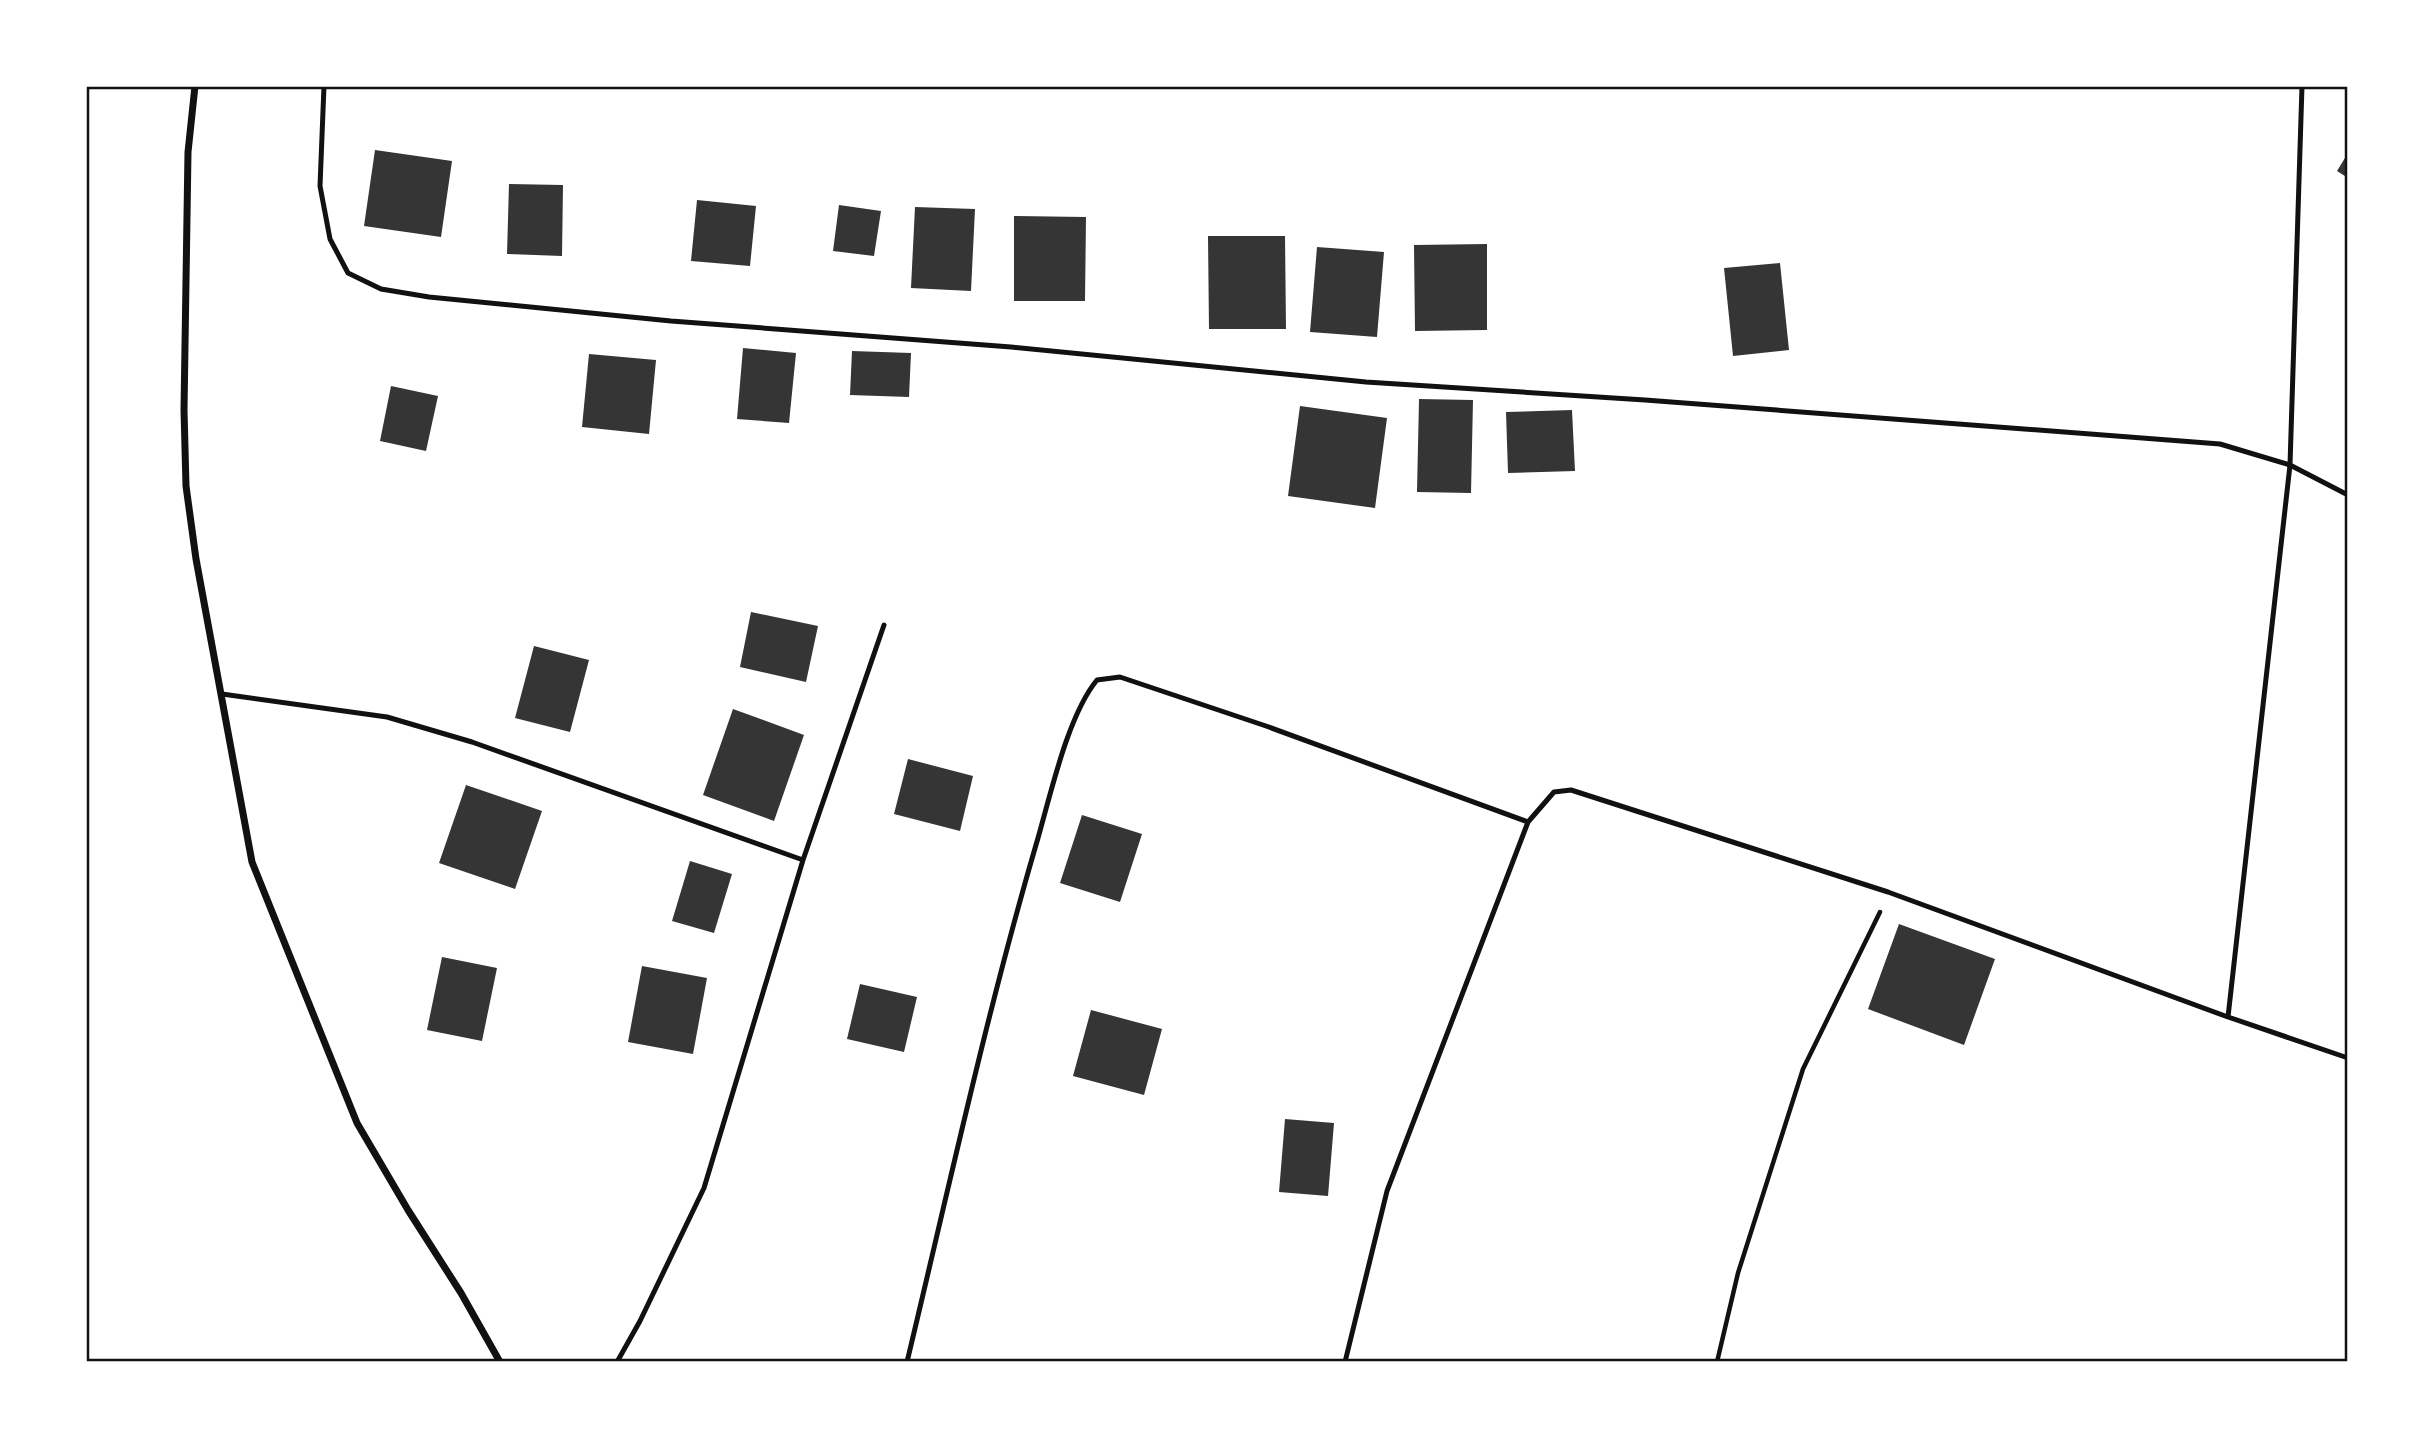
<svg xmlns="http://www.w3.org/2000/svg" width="2434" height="1448" font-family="'Noto Sans',sans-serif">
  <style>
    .building { fill: #353535 }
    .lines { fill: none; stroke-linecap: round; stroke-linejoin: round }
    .path { stroke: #111; stroke-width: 4.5 }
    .service { stroke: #111; stroke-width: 5 }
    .minor { stroke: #111; stroke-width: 7 }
    .neatline { fill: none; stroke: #111; stroke-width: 2.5 }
  </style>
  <rect width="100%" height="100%" fill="#fff"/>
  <!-- building -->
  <path class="building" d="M 375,150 L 452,161 L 441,237 L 364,226 Z
    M 2348,153 L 2348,178 L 2337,171 Z
    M 509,184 L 563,185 L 562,256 L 507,254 Z
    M 697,200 L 756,206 L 750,266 L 691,261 Z
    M 839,205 L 881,211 L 874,256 L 833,251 Z
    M 915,207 L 975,209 L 971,291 L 911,288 Z
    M 1014,216 L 1086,217 L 1085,301 L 1014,301 Z
    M 1208,236 L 1285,236 L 1286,329 L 1209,329 Z
    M 1487,244 L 1487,330 L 1415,331 L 1414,245 Z
    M 1317,247 L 1384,252 L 1377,337 L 1310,332 Z
    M 1780,263 L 1789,350 L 1733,356 L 1724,268 Z
    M 743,348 L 796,353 L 789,423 L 737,419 Z
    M 852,351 L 911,353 L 909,397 L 850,395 Z
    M 589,354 L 656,360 L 649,434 L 582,427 Z
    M 391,386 L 438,396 L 426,451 L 380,441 Z
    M 1419,399 L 1473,400 L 1471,493 L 1417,492 Z
    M 1300,406 L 1387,418 L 1375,508 L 1288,496 Z
    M 1572,410 L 1575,471 L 1508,473 L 1506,412 Z
    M 751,612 L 818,626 L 806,682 L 740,667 Z
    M 534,646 L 589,660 L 570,732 L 515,718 Z
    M 733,709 L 804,735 L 774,821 L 703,795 Z
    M 908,759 L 973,776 L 960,831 L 894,814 Z
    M 466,785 L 542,811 L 515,889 L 439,863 Z
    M 1082,815 L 1142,834 L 1120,902 L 1060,883 Z
    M 690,861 L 732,874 L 714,933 L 672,921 Z
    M 1899,924 L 1995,959 L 1964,1045 L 1868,1009 Z
    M 442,957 L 497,968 L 482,1041 L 427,1030 Z
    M 642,966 L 707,978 L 693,1054 L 628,1042 Z
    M 860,984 L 917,997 L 904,1052 L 847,1039 Z
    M 1091,1010 L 1162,1029 L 1144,1095 L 1073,1076 Z
    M 1285,1119 L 1334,1123 L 1328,1196 L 1279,1192 Z"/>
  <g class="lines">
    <!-- path -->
    <path class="path" d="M 1717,1362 L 1738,1273 L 1803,1069 L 1880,912"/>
    <!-- service -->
    <path class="service" d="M 324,86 L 320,186 L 330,239 L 348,273 L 381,289 L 429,297 L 671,321 L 1011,347 L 1366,382 L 1645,400 L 2220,444 L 2290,465 L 2348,495
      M 222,694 L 387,717 L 472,742 L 803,860
      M 2228,1017 L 2290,465 L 2302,86
      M 617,1362 L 640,1321 L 704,1188 L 803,860 L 884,625
      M 907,1362 C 949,1187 987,1011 1038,838 C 1051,793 1068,715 1097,680 L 1120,677 L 1266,726 L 1528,822 L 1554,792 L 1571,790 L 1888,892 L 2228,1017 L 2348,1058
      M 1345,1362 L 1387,1191 L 1528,822"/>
    <!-- minor -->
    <path class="minor" d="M 195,86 L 188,152 L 184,410 L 186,486 L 196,559 L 252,862 L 357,1123 L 408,1210 L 461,1293 L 500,1362"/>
  </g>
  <!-- border -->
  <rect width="2434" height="1448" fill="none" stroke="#ffffff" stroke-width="175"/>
  <rect x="88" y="88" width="2258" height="1272" class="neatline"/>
</svg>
